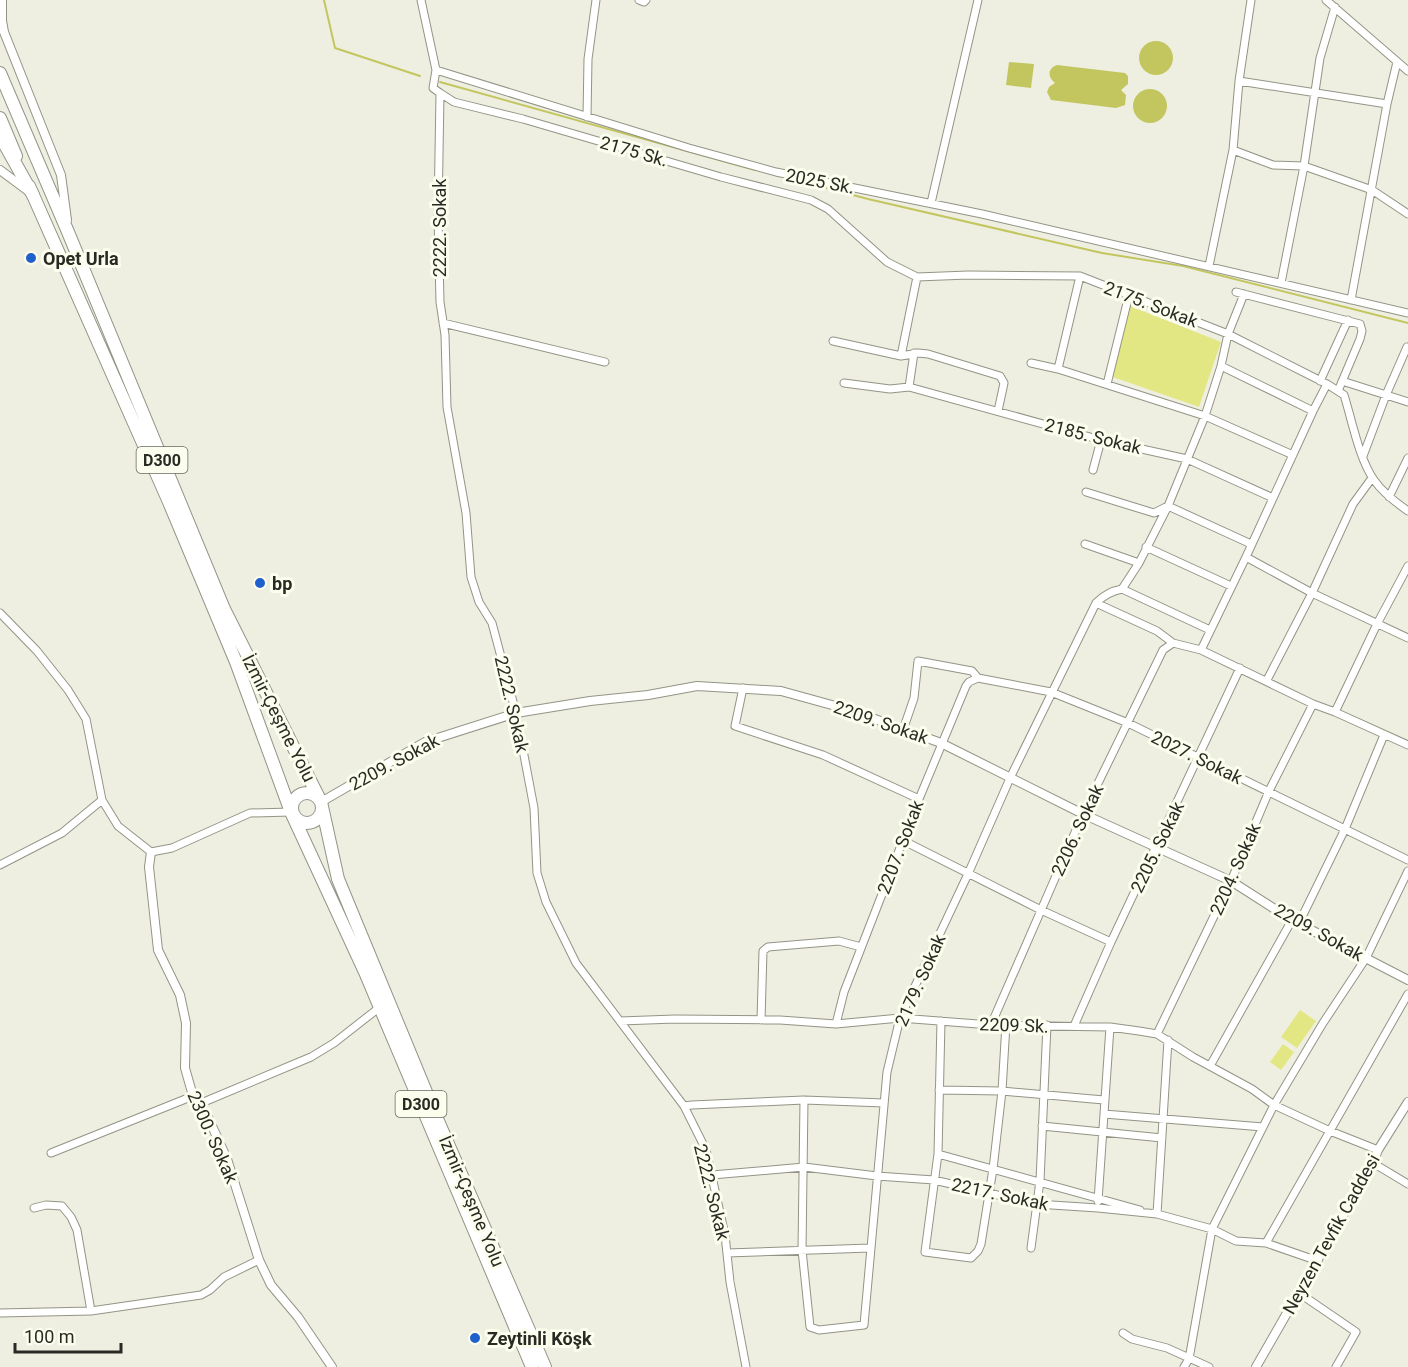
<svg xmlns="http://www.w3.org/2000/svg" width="1408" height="1367" font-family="Roboto,sans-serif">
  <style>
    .green { fill: #e3e783 }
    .water { fill: #c3c65f }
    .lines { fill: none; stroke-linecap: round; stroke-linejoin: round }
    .stream { stroke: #c3c65f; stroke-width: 2 }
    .minor-casing { stroke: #939486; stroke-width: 9 }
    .tertiary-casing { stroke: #939486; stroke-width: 10 }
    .trunk-casing { stroke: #939486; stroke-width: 14 }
    .motorway-casing { stroke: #939486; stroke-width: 14 }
    .minor { stroke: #fff; stroke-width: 7 }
    .tertiary { stroke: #fff; stroke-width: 8 }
    .trunk { stroke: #fff; stroke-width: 12 }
    .motorway { stroke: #fff; stroke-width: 12 }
    .poi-dot { fill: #2060cc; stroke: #fbfded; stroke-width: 2 }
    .labels { text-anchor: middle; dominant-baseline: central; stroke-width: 6; stroke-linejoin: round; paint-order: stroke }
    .shield { fill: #fbfded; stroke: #696960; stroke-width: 1.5 }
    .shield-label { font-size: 16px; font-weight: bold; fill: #2a2a24 }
    .street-label { font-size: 18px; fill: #2a2a24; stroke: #fbfded }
    .poi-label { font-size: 18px; font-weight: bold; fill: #2a2a24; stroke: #fbfded; text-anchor: start }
  </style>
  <rect width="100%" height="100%" fill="#eeefe0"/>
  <!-- green -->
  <path class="green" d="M 1130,306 L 1221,342 L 1199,407 L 1110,376 Z
    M 1300,1010 L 1316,1021 L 1297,1048 L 1281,1037 Z
    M 1283,1044 L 1294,1052 L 1281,1070 L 1270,1062 Z"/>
  <!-- water -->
  <path class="water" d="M1139 58a17 17 0 1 1 34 0a17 17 0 1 1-34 0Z
    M 1009,62 L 1034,64 L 1031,88 L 1006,85 Z
    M 1057,65 L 1125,73 L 1128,76 L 1128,84 L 1121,90 L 1126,95 L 1125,105 L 1116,108 L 1051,100 L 1047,92 L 1049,87 L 1055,83 C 1047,77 1048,68 1057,65 Z
    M1133 106a17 17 0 1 1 34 0a17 17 0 1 1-34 0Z"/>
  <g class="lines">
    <!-- stream -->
    <path class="stream" d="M 324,0 L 335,48 L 420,76
      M 440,82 L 755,170
      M 781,176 L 868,199 L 1102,253 L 1183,266 L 1408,323"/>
    <!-- minor casing -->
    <g class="minor-casing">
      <path id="minor" d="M 421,0 L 436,70 L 433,88 L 440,93 L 438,215 L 440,302 L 445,335 L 447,407 L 466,513 L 471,577 L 479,602 L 492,623 L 516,713 L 534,808 L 537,873 L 546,902 L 576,963 L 684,1106 L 706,1150 L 725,1235 L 730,1282 L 746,1367
        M 639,0 L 644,2 L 646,0
        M 1326,0 L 1408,71
        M 436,70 L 689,148 L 776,172 L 982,214 L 1408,313
        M 1239,81 L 1387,104
        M 440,93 L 454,102 L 523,119 L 721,177 L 811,200 L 828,209 L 887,262 L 917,277 L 968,275 L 1080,276 L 1228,334 L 1327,384 L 1344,395 C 1352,420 1359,459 1374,480 C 1383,493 1395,502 1408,511
        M 587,117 L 588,59 L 596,0
        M 1233,150 L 1273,165 L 1304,166 L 1372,190 L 1408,214
        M 931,203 L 978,0
        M 1209,266 L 1233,150 L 1239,81 L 1251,0
        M 917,277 L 901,356 L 918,353 L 928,354 L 1000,376 L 1004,383 L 998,411
        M 1281,283 L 1304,166 L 1320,58 L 1335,7
        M 1236,292 L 1360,324 L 1362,331 L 1360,339 L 1338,391
        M 1351,300 L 1387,104 L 1397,62
        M 443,323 L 605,362
        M 833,341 L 901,356
        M 1031,363 L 1058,369 L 1205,416 L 1293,455
        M 1221,366 L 1313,411
        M 1058,369 L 1080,276
        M 1320,381 L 1348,320
        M 1342,381 L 1408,402
        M 844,383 L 890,389 L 909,387 L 1101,440 L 1187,459 L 1273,498
        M 1107,384 L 1129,295
        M 909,387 L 914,353
        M 1363,456 L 1386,395 L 1407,347
        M 1093,470 L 1101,440
        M 1086,492 L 1154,513 L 1168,506 L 1251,544
        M 1389,497 L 1408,458
        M 1085,544 L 1139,563
        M 1146,547 L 1231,586
        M 1246,557 L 1312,593 L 1408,638
        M 1122,589 L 1139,563 L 1168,506 L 1205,416 L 1221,366 L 1228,334 L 1244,294
        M 1096,603 L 1157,631 L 1173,643 L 1201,650 L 1313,704 L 1335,712 L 1408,745
        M 0,613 L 37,651 L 68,690 L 86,719 L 102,800 L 118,826 L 151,852 L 172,848 L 250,813 L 291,812
        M 1201,650 L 1246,557 L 1313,411 L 1327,384
        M 978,678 L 1051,692 L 1128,723 L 1408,860
        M 1267,680 L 1312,593 L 1353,504 L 1372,478
        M 743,688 L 735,726 L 823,755 L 919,799
        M 1335,712 L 1377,624 L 1408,566
        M 903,730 L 914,698 L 918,661 L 972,671 L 978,678
        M 904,841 L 1041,910 L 1111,942
        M 0,865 L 62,833 L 102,800
        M 1299,923 L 1345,829 L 1384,735
        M 761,1020 L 763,951 L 768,947 L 839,941 L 861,947
        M 620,1021 L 675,1019 L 780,1020 L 836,1024 L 900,1018 L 991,1025 L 1110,1027 L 1139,1031 L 1157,1034 L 1193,1057 L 1252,1089 L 1274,1105 L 1330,1131 L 1378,1150
        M 941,1021 L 938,1154 L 925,1252 L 971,1258 L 978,1251 L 981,1244 L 993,1169 L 1002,1091 L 1006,1024
        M 836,1024 L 844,992 L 919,799 L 966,686 L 969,682 L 978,678
        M 991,1025 L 1083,814 L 1163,650 L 1173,643
        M 1074,1026 L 1111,942 L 1240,668
        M 1157,1034 L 1231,881 L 1269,791 L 1313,704
        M 1210,1066 L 1292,920
        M 939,1090 L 1002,1091 L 1104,1100
        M 804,1100 L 884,1103
        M 199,1104 L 311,1057 L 334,1043 L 380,1007
        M 684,1106 L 692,1105 L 804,1100 L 802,1250 L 810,1327 L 819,1330 L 864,1325 L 887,1072 L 900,1018 L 968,874 L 1011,776 L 1096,603 C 1104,595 1111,591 1122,589 L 1210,630
        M 1104,1114 L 1263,1127
        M 1042,1126 L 1162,1138
        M 51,1153 L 193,1096
        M 938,1154 L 1140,1210
        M 1373,1163 L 1408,1184
        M 712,1175 L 804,1167 L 877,1176 L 934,1180 L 1036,1204 L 1098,1208 L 1157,1214 L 1212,1229 L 1236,1241 L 1266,1243 L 1318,1261
        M 1098,1201 L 1110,1027
        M 34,1208 L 46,1205 L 62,1206 L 71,1217 L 77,1230 L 91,1311
        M 1154,1213 L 1157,1214 L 1168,1040
        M 1266,1243 L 1408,994
        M 1031,1248 L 1040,1181 L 1047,1025
        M 727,1253 L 870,1248
        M 1299,1293 L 1356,1332 L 1336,1367
        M 0,1313 L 91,1311 L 201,1295 L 210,1290 L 224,1277 L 259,1260
        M 1123,1333 L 1132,1339 L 1167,1348 L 1209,1367
        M 1184,1367 L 1189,1359 L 1212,1229 L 1274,1105 L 1323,1023 L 1366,958 L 1408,871"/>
    </g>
    <!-- tertiary casing -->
    <g class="tertiary-casing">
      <path id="tertiary" d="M 2,0 L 2,21 L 4,32 L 61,175 L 67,220
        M 0,170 L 31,193
        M 321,802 L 425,742 L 516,713 L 590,701 L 648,695 L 697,686 L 781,691 L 850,710 L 941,743 L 1083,814 L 1231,881 L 1292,920 L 1408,980
        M 151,852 L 149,867 L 158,950 L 180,995 L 186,1023 L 185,1068 L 193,1096 L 207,1115 L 227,1159 L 259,1260 L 271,1285 L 298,1317 L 332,1367
        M 1256,1367 L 1373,1163 L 1378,1150 L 1408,1102"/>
    </g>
    <!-- trunk casing -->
    <g class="trunk-casing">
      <path id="trunk" d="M 0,73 L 68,232 L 224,609 L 321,802 L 338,879 L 438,1121 L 545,1367
        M 0,118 L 16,156
        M 29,186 L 169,502 L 236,662 L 291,812 L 365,972 L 532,1367
        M292 808a15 15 0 1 1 30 0a15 15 0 1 1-30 0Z"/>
    </g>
    <!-- motorway casing -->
    <g class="motorway-casing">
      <path id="motorway" d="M 0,136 L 33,195"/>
    </g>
    <!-- minor -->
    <use href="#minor" class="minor"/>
    <!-- tertiary -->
    <use href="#tertiary" class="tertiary"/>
    <!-- trunk -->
    <use href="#trunk" class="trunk"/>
    <!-- motorway -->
    <use href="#motorway" class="motorway"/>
  </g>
  <!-- markers -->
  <g class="poi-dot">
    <circle cx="31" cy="258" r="6"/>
    <circle cx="260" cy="583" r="6"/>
    <circle cx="475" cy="1338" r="6"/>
  </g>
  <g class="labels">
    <!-- shield labels -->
    <g class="shield">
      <rect x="136.5" y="447" width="51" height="26" rx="4.5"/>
      <rect x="395.5" y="1091" width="51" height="26" rx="4.5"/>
    </g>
    <g class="shield-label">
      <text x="162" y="460">D300</text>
      <text x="421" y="1104">D300</text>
    </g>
    <!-- street labels -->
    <g class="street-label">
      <text transform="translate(634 151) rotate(16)">2175 Sk.</text>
      <text transform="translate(820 181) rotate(11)">2025 Sk.</text>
      <text transform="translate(439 228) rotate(-90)">2222. Sokak</text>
      <text transform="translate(1151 304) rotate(21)">2175. Sokak</text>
      <text transform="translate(1093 436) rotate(14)">2185. Sokak</text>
      <text transform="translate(512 704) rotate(77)">2222. Sokak</text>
      <text transform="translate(279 718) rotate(63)">İzmir-Çeşme Yolu</text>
      <text transform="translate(881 722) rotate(19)">2209. Sokak</text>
      <text transform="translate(1197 757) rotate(26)">2027. Sokak</text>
      <text transform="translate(394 762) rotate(-28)">2209. Sokak</text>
      <text transform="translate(1077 830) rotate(-65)">2206. Sokak</text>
      <text transform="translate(900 847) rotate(-69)">2207. Sokak</text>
      <text transform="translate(1157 847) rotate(-64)">2205. Sokak</text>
      <text transform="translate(1235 869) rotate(-66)">2204. Sokak</text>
      <text transform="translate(1319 932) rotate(29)">2209. Sokak</text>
      <text transform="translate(920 980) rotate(-66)">2179. Sokak</text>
      <text transform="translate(1014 1025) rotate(2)">2209 Sk.</text>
      <text transform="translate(213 1137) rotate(66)">2300. Sokak</text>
      <text transform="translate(712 1192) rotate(76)">2222. Sokak</text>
      <text transform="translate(1000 1194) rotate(12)">2217. Sokak</text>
      <text transform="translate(472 1201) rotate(67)">İzmir-Çeşme Yolu</text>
      <text transform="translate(1331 1234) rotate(-61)">Neyzen Tevfik Caddesi</text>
    </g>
    <!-- poi labels -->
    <g class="poi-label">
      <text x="43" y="258">Opet Urla</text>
      <text x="272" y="583">bp</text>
      <text x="487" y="1338">Zeytinli Köşk</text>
    </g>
  </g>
  <!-- scale -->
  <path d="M15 1343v9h106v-9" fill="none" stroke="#2a2a24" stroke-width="3"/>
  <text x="24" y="1343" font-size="18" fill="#2a2a24" stroke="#fbfded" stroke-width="4.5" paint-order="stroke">100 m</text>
</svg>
